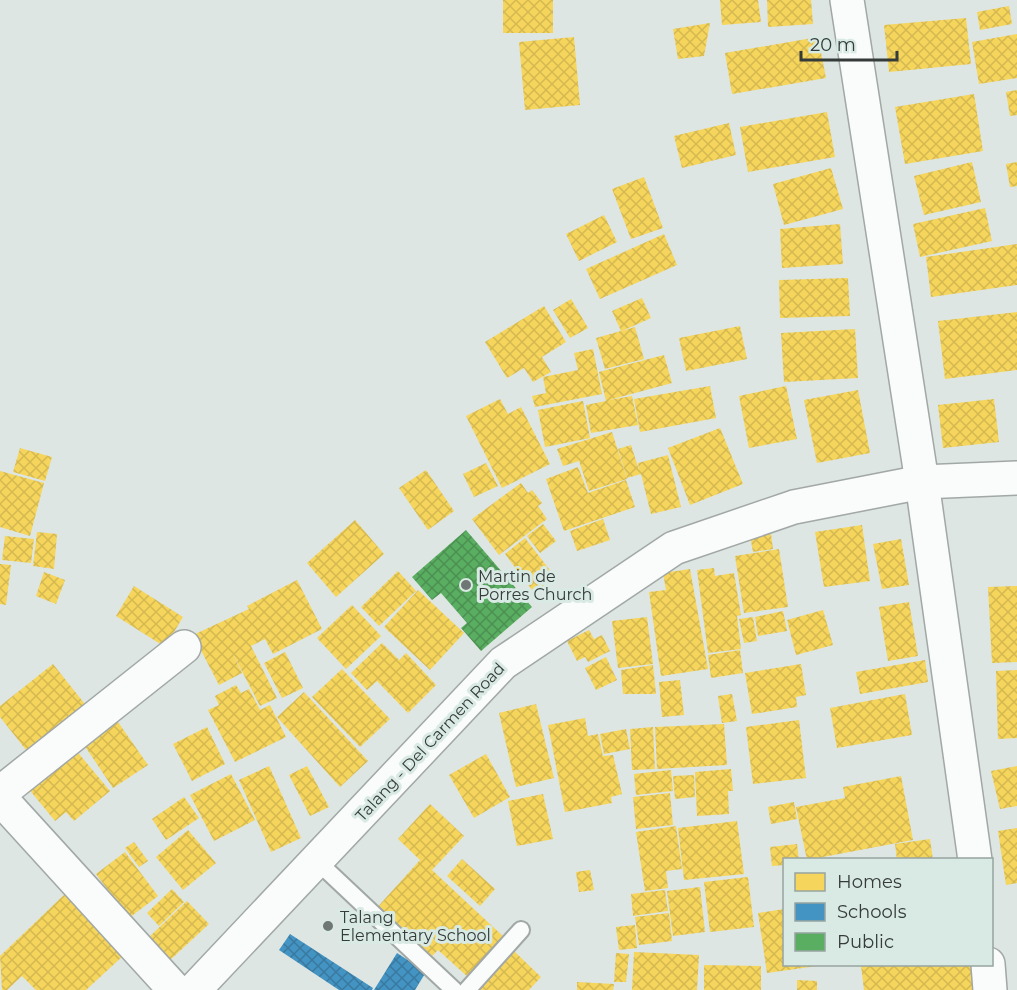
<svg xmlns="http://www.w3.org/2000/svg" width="1017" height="990" font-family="Montserrat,sans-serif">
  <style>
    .homes { fill: url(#homes-cross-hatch) }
    .schools { fill: url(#schools-cross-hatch) }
    .public { fill: url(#public-cross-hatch) }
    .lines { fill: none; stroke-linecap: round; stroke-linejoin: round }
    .service-casing { stroke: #a1a8a5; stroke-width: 20 }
    .minor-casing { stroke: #a1a8a5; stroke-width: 36 }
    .tertiary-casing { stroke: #a1a8a5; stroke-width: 36 }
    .service { stroke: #fafbfb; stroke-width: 16 }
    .minor { stroke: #fafbfb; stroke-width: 33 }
    .tertiary { stroke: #fafbfb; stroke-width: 33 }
    .poi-dot { fill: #6f7774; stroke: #d9eae4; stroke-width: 2 }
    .labels { text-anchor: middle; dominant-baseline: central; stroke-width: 6; stroke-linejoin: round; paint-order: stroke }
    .poi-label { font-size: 16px; fill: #343b39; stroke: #d9eae4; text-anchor: start }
    .street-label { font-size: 16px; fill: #343b39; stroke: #d9eae4 }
  </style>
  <defs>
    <pattern id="homes-cross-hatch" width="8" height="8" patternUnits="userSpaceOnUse" patternTransform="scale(1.5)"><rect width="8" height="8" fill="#f6d55c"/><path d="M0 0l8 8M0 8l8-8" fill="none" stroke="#d4b851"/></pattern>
    <pattern id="schools-cross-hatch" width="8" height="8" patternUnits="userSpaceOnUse" patternTransform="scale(1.5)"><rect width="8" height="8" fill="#4393c3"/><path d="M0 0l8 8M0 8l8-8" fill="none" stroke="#39799f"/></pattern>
    <pattern id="public-cross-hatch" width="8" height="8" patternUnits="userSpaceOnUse" patternTransform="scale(1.5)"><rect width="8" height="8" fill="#5aae61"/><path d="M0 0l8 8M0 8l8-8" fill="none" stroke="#4b8f51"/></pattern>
  </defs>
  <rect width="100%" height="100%" fill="#dde6e3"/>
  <!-- homes -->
  <path class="homes" d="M 503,0 L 553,0 L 553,33 L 503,33 Z
    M 720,0 L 758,0 L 761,22 L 722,25 Z
    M 767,0 L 811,0 L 813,24 L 768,27 Z
    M 1009,6 L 1012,24 L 980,30 L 977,12 Z
    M 966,18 L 971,64 L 889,72 L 884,25 Z
    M 710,23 L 704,56 L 678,59 L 673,29 Z
    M 1017,34 L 1017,78 L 979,84 L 972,42 Z
    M 574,37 L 580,105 L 525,110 L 519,42 Z
    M 818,37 L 826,78 L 732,94 L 725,53 Z
    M 1017,90 L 1017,115 L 1010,116 L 1006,92 Z
    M 974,94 L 983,151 L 905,164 L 895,107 Z
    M 827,112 L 835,157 L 748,172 L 740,127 Z
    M 729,123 L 736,155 L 682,168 L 674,136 Z
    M 972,162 L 981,202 L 924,215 L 914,176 Z
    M 1017,162 L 1017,186 L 1010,187 L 1006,164 Z
    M 831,168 L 843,209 L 784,225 L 773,184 Z
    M 644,177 L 663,228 L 631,239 L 612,189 Z
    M 985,208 L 992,241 L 920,257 L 913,224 Z
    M 604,215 L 617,242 L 579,261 L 566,234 Z
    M 840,224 L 843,264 L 782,268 L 780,229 Z
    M 664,234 L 677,265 L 600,299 L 586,269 Z
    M 1017,244 L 1017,285 L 931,297 L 926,257 Z
    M 848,278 L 850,316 L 780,318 L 779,280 Z
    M 642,298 L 651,318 L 622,331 L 635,327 L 644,359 L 605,369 L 596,338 L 621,331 L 612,311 Z
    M 571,299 L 588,328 L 570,338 L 553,310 Z
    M 544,306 L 566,342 L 542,357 L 551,372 L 533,382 L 524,368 L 507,378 L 485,342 Z
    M 1017,312 L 1017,370 L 945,379 L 938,321 Z
    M 740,326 L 747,359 L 686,371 L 679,338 Z
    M 855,329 L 858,378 L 784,382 L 781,333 Z
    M 593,349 L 602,394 L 535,407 L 532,396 L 546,393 L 543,377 L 578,370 L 574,353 Z
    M 664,355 L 672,383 L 609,400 L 632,396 L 638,425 L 591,433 L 586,405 L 606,401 L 599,372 Z
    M 710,386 L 716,418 L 640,432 L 634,399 Z
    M 786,386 L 797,439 L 749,448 L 739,396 Z
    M 858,390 L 870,453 L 817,463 L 804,400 Z
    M 500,399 L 508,414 L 521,407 L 550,464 L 502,488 L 466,416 Z
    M 994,399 L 999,442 L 943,448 L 938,405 Z
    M 583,401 L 590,438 L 545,447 L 538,410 Z
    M 720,428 L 743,484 L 690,505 L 668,448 Z
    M 612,432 L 627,479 L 589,491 L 579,461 L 563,466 L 557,449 Z
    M 631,445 L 639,470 L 638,463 L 668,455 L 681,507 L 651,514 L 641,474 L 627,478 L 618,449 Z
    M 20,448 L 52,457 L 45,481 L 13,472 Z
    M 486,463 L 498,486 L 474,497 L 463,474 Z
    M 578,467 L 588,493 L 626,480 L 635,507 L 564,531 L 546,479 Z
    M 426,470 L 454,511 L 428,530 L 399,488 Z
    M 0,471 L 44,483 L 30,536 L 0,527 Z
    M 521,483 L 528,493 L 532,490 L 542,503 L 538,506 L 547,519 L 499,555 L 472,519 Z
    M 603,519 L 610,540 L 577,551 L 570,531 Z
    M 355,520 L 384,554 L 336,597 L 307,563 Z
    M 543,524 L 556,541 L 540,553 L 527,536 Z
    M 862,525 L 870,581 L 824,587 L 815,532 Z
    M 770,527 L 773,549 L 753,552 L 749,530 Z
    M 37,532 L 57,534 L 54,569 L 33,566 Z
    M 5,536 L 34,539 L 31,563 L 2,560 Z
    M 525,538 L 556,578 L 535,594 L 505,554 Z
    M 901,539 L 909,585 L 882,589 L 873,544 Z
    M 779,549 L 788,607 L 744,613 L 735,556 Z
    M 0,564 L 11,565 L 6,605 L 0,604 Z
    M 714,568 L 715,576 L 734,573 L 741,615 L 737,616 L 741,649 L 708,653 L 697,570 Z
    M 690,569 L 708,669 L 661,676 L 649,592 L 666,590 L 663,573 Z
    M 398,571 L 416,591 L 379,626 L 361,607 Z
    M 44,572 L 65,580 L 56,604 L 36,596 Z
    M 297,580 L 322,629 L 273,654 L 265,639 L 251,646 L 277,698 L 260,706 L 232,652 L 242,673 L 219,685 L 193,635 L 249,609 L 247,606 Z
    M 134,586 L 183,617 L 165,647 L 116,616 Z
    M 1017,586 L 1017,662 L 992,663 L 988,587 Z
    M 418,590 L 464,633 L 430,670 L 384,627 Z
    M 909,602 L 918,656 L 888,661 L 879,607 Z
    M 352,605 L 381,636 L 346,669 L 317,638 Z
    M 823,610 L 833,645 L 796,655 L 787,620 Z
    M 783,611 L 787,631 L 758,636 L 755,617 Z
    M 647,617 L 653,664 L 618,668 L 612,621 Z
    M 753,617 L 757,641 L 744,643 L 739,619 Z
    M 589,630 L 594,639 L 602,635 L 610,651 L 588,662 L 585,657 L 577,661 L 567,641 Z
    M 382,643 L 399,660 L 406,653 L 436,685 L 408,713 L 377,681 L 367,690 L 351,673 Z
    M 740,650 L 743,673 L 711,678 L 708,655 Z
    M 285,652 L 303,688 L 282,698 L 264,663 Z
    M 606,657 L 617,680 L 596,690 L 585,668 Z
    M 925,660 L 928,682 L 860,694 L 856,672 Z
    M 53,664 L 88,708 L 30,755 L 0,717 L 0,706 Z
    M 801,664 L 806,695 L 796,697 L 797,707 L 752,714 L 745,673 Z
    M 653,665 L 656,694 L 623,694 L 621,670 Z
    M 342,669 L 390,719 L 360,747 L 312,697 Z
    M 1017,670 L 1017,738 L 998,739 L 996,671 Z
    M 680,680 L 684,715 L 662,717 L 659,682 Z
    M 236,685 L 241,693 L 249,689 L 260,710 L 270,705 L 286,737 L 235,762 L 208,710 L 219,705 L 215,696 Z
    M 304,692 L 368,761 L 340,787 L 277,717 Z
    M 732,694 L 737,721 L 722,723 L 718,696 Z
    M 905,694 L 912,735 L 837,748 L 830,708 Z
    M 536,704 L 554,778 L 516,787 L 499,713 Z
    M 585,718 L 588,736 L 598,734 L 603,756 L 613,755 L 622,794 L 611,797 L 612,803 L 565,812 L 548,725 Z
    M 799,720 L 806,778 L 753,784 L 746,727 Z
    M 118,722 L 148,765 L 113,788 L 78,736 L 103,732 Z
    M 724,724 L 727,765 L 657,769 L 655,727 Z
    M 207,727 L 225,764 L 192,781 L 173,744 Z
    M 653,727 L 655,769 L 632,770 L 630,729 Z
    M 626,729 L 630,749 L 604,754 L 600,734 Z
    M 70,743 L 110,791 L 74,821 L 66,812 L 55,821 L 23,782 Z
    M 486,754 L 510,797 L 474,818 L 449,775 Z
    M 269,766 L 301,838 L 271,852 L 239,780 Z
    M 307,766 L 329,807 L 310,816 L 289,775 Z
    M 1017,766 L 1017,806 L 1000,809 L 991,771 Z
    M 731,769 L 733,791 L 728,791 L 729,814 L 697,816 L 695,772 Z
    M 671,770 L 673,791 L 636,795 L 634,774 Z
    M 231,774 L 255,820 L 214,841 L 190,795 Z
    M 694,775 L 695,797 L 675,799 L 673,776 Z
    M 901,776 L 913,840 L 807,860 L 796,807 L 845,798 L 843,787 Z
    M 670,793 L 673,825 L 636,829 L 633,797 Z
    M 543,794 L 553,839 L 517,846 L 508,801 Z
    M 184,797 L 199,818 L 166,840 L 152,819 Z
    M 794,802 L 797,819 L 771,824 L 768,807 Z
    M 430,804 L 464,836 L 432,870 L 505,938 L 469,978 L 438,950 L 428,960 L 374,911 L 420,860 L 398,839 Z
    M 737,821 L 744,874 L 684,880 L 678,828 Z
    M 676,826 L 682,869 L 666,871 L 668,888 L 645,891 L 636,832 Z
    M 1017,828 L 1017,883 L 1006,885 L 998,831 Z
    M 188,830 L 216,863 L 183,890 L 156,857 Z
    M 930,839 L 933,860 L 897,860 L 895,844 Z
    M 134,842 L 148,861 L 139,867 L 125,848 Z
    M 797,844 L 799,860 L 784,860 L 784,865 L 772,866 L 770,847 Z
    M 125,852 L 158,896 L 129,918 L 96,874 Z
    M 462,859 L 495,889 L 480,906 L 447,876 Z
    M 590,870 L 594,890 L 579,892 L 576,872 Z
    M 748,877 L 754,927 L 710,932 L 704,882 Z
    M 700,887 L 705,932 L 673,936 L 667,891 Z
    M 172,889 L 184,902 L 159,926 L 147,913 Z
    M 665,890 L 668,911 L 633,916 L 631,894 Z
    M 66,893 L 124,955 L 86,990 L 36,990 L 22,976 L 7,990 L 2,990 L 0,956 Z
    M 187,901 L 209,924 L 168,962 L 147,939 Z
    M 784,909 L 784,964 L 817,966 L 767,973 L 758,913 Z
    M 669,913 L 672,941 L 639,945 L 635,917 Z
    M 635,925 L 637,948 L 619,950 L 616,927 Z
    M 514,951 L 541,977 L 529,990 L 478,990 Z
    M 634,952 L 699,955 L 697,990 L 632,990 Z
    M 616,953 L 629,954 L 626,982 L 614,982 Z
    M 878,964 L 972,964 L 975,990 L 864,990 L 861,966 Z
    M 704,965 L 761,966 L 761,990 L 704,990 Z
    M 797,980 L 817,981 L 817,990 L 797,990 Z
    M 577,982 L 614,984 L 613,990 L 577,990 Z"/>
  <!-- schools -->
  <path class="schools" d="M 290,934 L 373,988 L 372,990 L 339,990 L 279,950 Z
    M 397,953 L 426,972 L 415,990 L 374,990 Z"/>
  <!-- public -->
  <path class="public" d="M 466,530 L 532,607 L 481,651 L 461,628 L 467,623 L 441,593 L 432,600 L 412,577 Z"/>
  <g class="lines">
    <!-- service casing -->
    <g class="service-casing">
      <path id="service" d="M 318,862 L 454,990
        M 467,990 L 521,930"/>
    </g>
    <!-- minor casing -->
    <g class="minor-casing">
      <path id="minor" d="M 847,0 L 922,482 L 975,860
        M 0,793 L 184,647
        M 0,798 L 175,990
        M 988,964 L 990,990"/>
    </g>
    <!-- tertiary casing -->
    <g class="tertiary-casing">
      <path id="tertiary" d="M 194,990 L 503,663 L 674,548 L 794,507 L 922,482 L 1017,478"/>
    </g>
    <!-- service -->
    <use href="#service" class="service"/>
    <!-- minor -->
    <use href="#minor" class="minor"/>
    <!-- tertiary -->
    <use href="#tertiary" class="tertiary"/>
  </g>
  <!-- markers -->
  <g class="poi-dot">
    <circle cx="466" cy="585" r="6"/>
    <circle cx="328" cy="926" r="6"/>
  </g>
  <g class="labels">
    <!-- poi labels -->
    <g class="poi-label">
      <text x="478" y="576">Martin de<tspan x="478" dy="18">Porres Church</tspan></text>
      <text x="340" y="917">Talang<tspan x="340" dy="18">Elementary School</tspan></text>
    </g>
    <!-- street labels -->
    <g class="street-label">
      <text transform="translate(430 742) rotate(-47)">Talang - Del Carmen Road</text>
    </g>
  </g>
  <!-- legend -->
  <rect x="783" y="858" width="210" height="108" fill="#d9eae4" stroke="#97a4a0" stroke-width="1.5"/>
  <rect x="795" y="873" width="30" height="18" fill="#f6d55c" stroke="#97a4a0" stroke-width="1.5"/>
  <text x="837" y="888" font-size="18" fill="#343b39">Homes</text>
  <rect x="795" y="903" width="30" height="18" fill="#4393c3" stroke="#97a4a0" stroke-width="1.5"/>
  <text x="837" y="918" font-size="18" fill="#343b39">Schools</text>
  <rect x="795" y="933" width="30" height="18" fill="#5aae61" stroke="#97a4a0" stroke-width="1.5"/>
  <text x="837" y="948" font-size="18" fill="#343b39">Public</text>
  <!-- scale -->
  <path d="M801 51v9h96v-9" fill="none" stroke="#343b39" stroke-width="3"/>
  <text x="810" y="51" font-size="18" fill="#343b39" stroke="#d9eae4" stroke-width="4.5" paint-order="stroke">20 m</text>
</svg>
